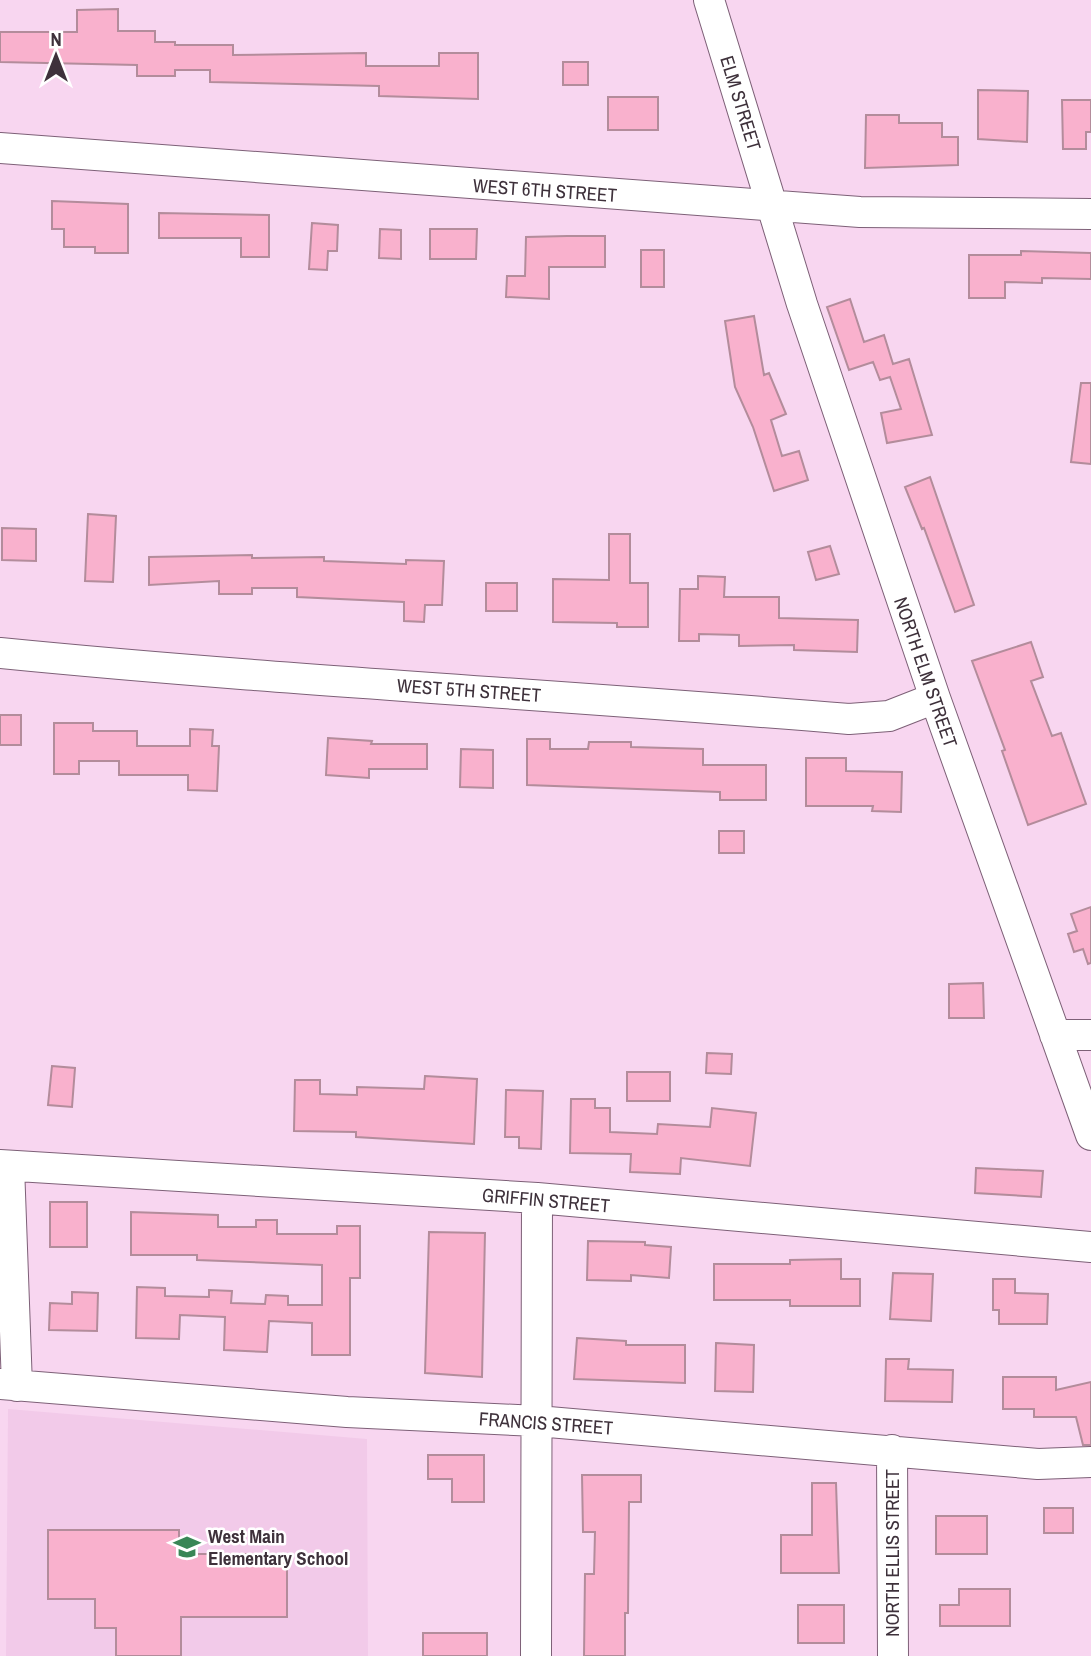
<svg xmlns="http://www.w3.org/2000/svg" width="1091" height="1656" font-family="'Archivo Narrow',sans-serif">
  <style>
    .built { fill: #f2cae9 }
    .building { fill: #f9b1cd; stroke: #b38c9b; stroke-width: 2 }
    .lines { fill: none; stroke-linecap: round; stroke-linejoin: round }
    .minor-casing { stroke: #7d6077; stroke-width: 32 }
    .minor { stroke: #fff; stroke-width: 30 }
    .labels { text-anchor: middle; dominant-baseline: central; stroke-width: 5; stroke-linejoin: round; paint-order: stroke }
    .street-label { font-size: 19px; fill: #3e313b; stroke: #fff }
    .poi-label { font-size: 19px; font-weight: bold; fill: #3e313b; stroke: #fff; text-anchor: start }
  </style>
  <rect width="100%" height="100%" fill="#f8d6f0"/>
  <!-- built -->
  <path class="built" d="M 8,1409 L 367,1439 L 368,1656 L 6,1656 Z"/>
  <!-- building -->
  <path class="building" d="M 118,9 L 118,31 L 155,31 L 155,42 L 175,42 L 175,45 L 233,45 L 233,55 L 366,53 L 366,66 L 439,66 L 439,53 L 478,53 L 478,99 L 379,96 L 379,86 L 210,82 L 210,70 L 175,70 L 175,76 L 137,76 L 137,65 L 0,62 L 0,32 L 77,32 L 77,10 Z
    M 563,62 L 588,62 L 588,85 L 563,85 Z
    M 978,90 L 1028,91 L 1027,142 L 978,139 Z
    M 608,97 L 658,97 L 658,130 L 608,130 Z
    M 1062,100 L 1091,100 L 1091,132 L 1086,132 L 1086,149 L 1063,149 Z
    M 866,115 L 899,115 L 899,123 L 942,123 L 942,137 L 958,137 L 958,165 L 865,168 Z
    M 52,201 L 128,204 L 128,253 L 95,253 L 95,247 L 64,247 L 64,229 L 52,229 Z
    M 159,213 L 269,215 L 269,257 L 241,257 L 241,238 L 159,238 Z
    M 312,223 L 338,225 L 337,251 L 328,251 L 327,270 L 309,269 Z
    M 380,229 L 401,230 L 401,259 L 379,258 Z
    M 430,229 L 477,229 L 476,259 L 430,259 Z
    M 567,236 L 605,236 L 605,267 L 549,267 L 549,299 L 506,297 L 507,276 L 525,276 L 526,237 Z
    M 641,250 L 664,250 L 664,287 L 641,287 Z
    M 1021,251 L 1091,253 L 1091,279 L 1042,278 L 1042,283 L 1005,282 L 1005,298 L 969,298 L 969,255 L 1021,255 Z
    M 850,299 L 864,342 L 884,335 L 893,364 L 909,359 L 932,435 L 887,443 L 881,413 L 901,409 L 890,377 L 880,380 L 873,362 L 849,370 L 827,307 Z
    M 754,316 L 764,375 L 769,373 L 786,414 L 771,420 L 782,456 L 799,451 L 808,480 L 774,491 L 753,427 L 735,387 L 725,321 Z
    M 1081,383 L 1091,383 L 1091,464 L 1071,462 Z
    M 930,477 L 974,605 L 955,612 L 924,528 L 922,529 L 905,487 Z
    M 88,514 L 116,516 L 113,582 L 85,581 Z
    M 2,528 L 36,529 L 36,561 L 2,560 Z
    M 609,534 L 630,534 L 630,583 L 648,583 L 648,627 L 617,627 L 617,623 L 553,622 L 553,579 L 609,580 Z
    M 830,546 L 839,574 L 816,580 L 808,552 Z
    M 252,555 L 252,558 L 324,557 L 324,561 L 406,564 L 406,560 L 444,561 L 442,605 L 425,605 L 424,622 L 404,621 L 404,602 L 297,597 L 297,588 L 252,588 L 252,594 L 219,594 L 219,581 L 149,585 L 149,557 Z
    M 698,576 L 725,577 L 724,597 L 779,597 L 779,618 L 858,620 L 857,652 L 794,650 L 794,645 L 739,646 L 739,635 L 699,634 L 699,641 L 679,641 L 680,589 L 698,589 Z
    M 486,583 L 517,583 L 517,611 L 486,611 Z
    M 1031,642 L 1043,677 L 1031,681 L 1052,736 L 1061,733 L 1086,804 L 1028,825 L 1002,751 L 1005,750 L 972,661 Z
    M 0,715 L 21,715 L 21,745 L 0,745 Z
    M 54,723 L 93,723 L 93,731 L 137,731 L 137,746 L 190,746 L 190,729 L 213,730 L 212,746 L 219,746 L 217,791 L 188,790 L 188,775 L 119,775 L 119,761 L 79,761 L 79,774 L 54,774 Z
    M 328,738 L 372,741 L 371,744 L 427,744 L 427,769 L 369,769 L 369,778 L 326,775 Z
    M 527,739 L 550,739 L 550,749 L 588,749 L 589,742 L 631,742 L 631,747 L 703,749 L 703,765 L 766,765 L 766,800 L 720,800 L 720,792 L 527,785 Z
    M 461,749 L 493,750 L 493,788 L 460,787 Z
    M 806,758 L 846,758 L 846,771 L 902,772 L 901,812 L 872,811 L 873,806 L 806,806 Z
    M 719,831 L 744,831 L 744,853 L 719,853 Z
    M 1091,907 L 1091,963 L 1088,964 L 1083,949 L 1074,952 L 1068,934 L 1077,931 L 1071,914 Z
    M 983,983 L 984,1018 L 949,1018 L 949,984 Z
    M 707,1053 L 732,1054 L 731,1074 L 706,1073 Z
    M 52,1066 L 75,1068 L 72,1107 L 48,1105 Z
    M 627,1072 L 670,1072 L 670,1101 L 627,1101 Z
    M 425,1076 L 477,1079 L 474,1144 L 356,1137 L 356,1132 L 294,1131 L 295,1080 L 320,1080 L 320,1094 L 357,1095 L 357,1087 L 424,1089 Z
    M 506,1090 L 543,1091 L 541,1149 L 519,1148 L 519,1137 L 505,1137 Z
    M 571,1099 L 595,1099 L 595,1108 L 610,1108 L 610,1132 L 657,1134 L 658,1124 L 710,1127 L 712,1108 L 756,1113 L 750,1166 L 681,1158 L 680,1174 L 630,1172 L 631,1154 L 570,1153 Z
    M 976,1168 L 1043,1171 L 1041,1197 L 975,1193 Z
    M 50,1202 L 87,1202 L 87,1247 L 50,1247 Z
    M 131,1212 L 218,1215 L 218,1227 L 256,1227 L 256,1220 L 277,1220 L 277,1234 L 337,1234 L 337,1226 L 360,1226 L 360,1278 L 350,1278 L 350,1355 L 312,1355 L 312,1323 L 269,1321 L 267,1352 L 224,1350 L 225,1317 L 180,1315 L 179,1339 L 136,1338 L 137,1287 L 165,1288 L 165,1296 L 209,1297 L 209,1290 L 232,1291 L 231,1303 L 265,1304 L 266,1295 L 288,1296 L 288,1305 L 322,1305 L 322,1265 L 197,1260 L 197,1255 L 131,1255 Z
    M 429,1232 L 485,1233 L 482,1377 L 425,1373 Z
    M 588,1241 L 645,1242 L 645,1245 L 671,1247 L 669,1278 L 631,1275 L 631,1281 L 587,1280 Z
    M 841,1259 L 841,1279 L 860,1279 L 860,1306 L 790,1306 L 790,1300 L 714,1300 L 714,1264 L 790,1264 L 790,1260 Z
    M 893,1273 L 933,1274 L 931,1321 L 890,1319 Z
    M 993,1279 L 1015,1279 L 1015,1293 L 1048,1294 L 1047,1324 L 999,1324 L 999,1310 L 993,1310 Z
    M 72,1292 L 98,1293 L 97,1331 L 49,1330 L 50,1303 L 72,1304 Z
    M 577,1338 L 626,1341 L 626,1345 L 685,1345 L 685,1383 L 574,1379 Z
    M 716,1343 L 754,1345 L 753,1392 L 715,1391 Z
    M 886,1359 L 909,1359 L 908,1369 L 953,1370 L 952,1402 L 885,1401 Z
    M 1003,1377 L 1056,1377 L 1056,1390 L 1091,1382 L 1091,1445 L 1083,1445 L 1076,1417 L 1034,1417 L 1034,1409 L 1003,1409 Z
    M 428,1455 L 484,1455 L 484,1502 L 452,1502 L 452,1479 L 428,1479 Z
    M 582,1475 L 641,1475 L 641,1502 L 629,1502 L 628,1613 L 625,1613 L 625,1656 L 584,1656 L 585,1574 L 594,1574 L 595,1532 L 583,1532 Z
    M 812,1483 L 836,1483 L 839,1573 L 781,1573 L 781,1535 L 812,1535 Z
    M 1044,1508 L 1073,1508 L 1073,1533 L 1044,1533 Z
    M 936,1516 L 987,1516 L 987,1554 L 936,1554 Z
    M 48,1530 L 179,1530 L 179,1554 L 287,1554 L 287,1617 L 181,1617 L 181,1656 L 116,1656 L 116,1628 L 95,1628 L 95,1599 L 48,1599 Z
    M 959,1589 L 1010,1589 L 1010,1626 L 940,1626 L 940,1605 L 959,1605 Z
    M 798,1605 L 844,1605 L 844,1643 L 798,1643 Z
    M 423,1633 L 487,1633 L 487,1656 L 423,1656 Z"/>
  <g class="lines">
    <!-- minor casing -->
    <g class="minor-casing">
      <path id="minor" d="M 709,0 L 802,304 L 935,698 L 1091,1135
        M 0,148 L 860,212 L 1091,214
        M 0,653 C 282,681 566,695 849,719 L 889,716 L 935,698
        M 1055,1035 L 1091,1035
        M 0,1165 L 537,1198 L 1091,1247
        M 9,1166 L 17,1386
        M 0,1384 L 347,1412 L 537,1421 L 1038,1464 L 1091,1462
        M 892,1450 L 893,1656
        M 536,1656 L 537,1198"/>
    </g>
    <!-- minor -->
    <use href="#minor" class="minor"/>
  </g>
  <!-- icons -->
  <defs>
    <g id="school-bare" transform="scale(2.1)"><path d="M0-5L7-2L0 1L-7-2ZM-4 1L0 2.5L4 1V4Q0 6-4 4Z" fill="#398656" stroke="#fff" stroke-width="2.5" paint-order="stroke"/></g>
  </defs>
  <g fill-rule="evenodd">
    <use href="#school-bare" x="187" y="1547"/>
  </g>
  <g class="labels">
    <!-- street labels -->
    <g class="street-label">
      <text transform="translate(741 103) rotate(73)">ELM STREET</text>
      <text transform="translate(545 190) rotate(4)">WEST 6TH STREET</text>
      <text transform="translate(926 672) rotate(71)">NORTH ELM STREET</text>
      <text transform="translate(469 690) rotate(4)">WEST 5TH STREET</text>
      <text transform="translate(546 1200) rotate(5)">GRIFFIN STREET</text>
      <text transform="translate(546 1423) rotate(4)">FRANCIS STREET</text>
      <text transform="translate(892 1553) rotate(-90)">NORTH ELLIS STREET</text>
    </g>
    <!-- poi labels -->
    <g class="poi-label">
      <text x="208" y="1536">West Main<tspan x="208" dy="22">Elementary School</tspan></text>
    </g>
  </g>
  <!-- north arrow -->
  <g transform="translate(56 56)" stroke="#ffffff" stroke-width="5" paint-order="stroke">
  <path d="M0-5L12 26L0 18L-12 26Z" fill="#3e313b"/>
  <text y="-10" font-size="19" font-weight="bold" text-anchor="middle" fill="#3e313b">N</text>
  </g>
</svg>
